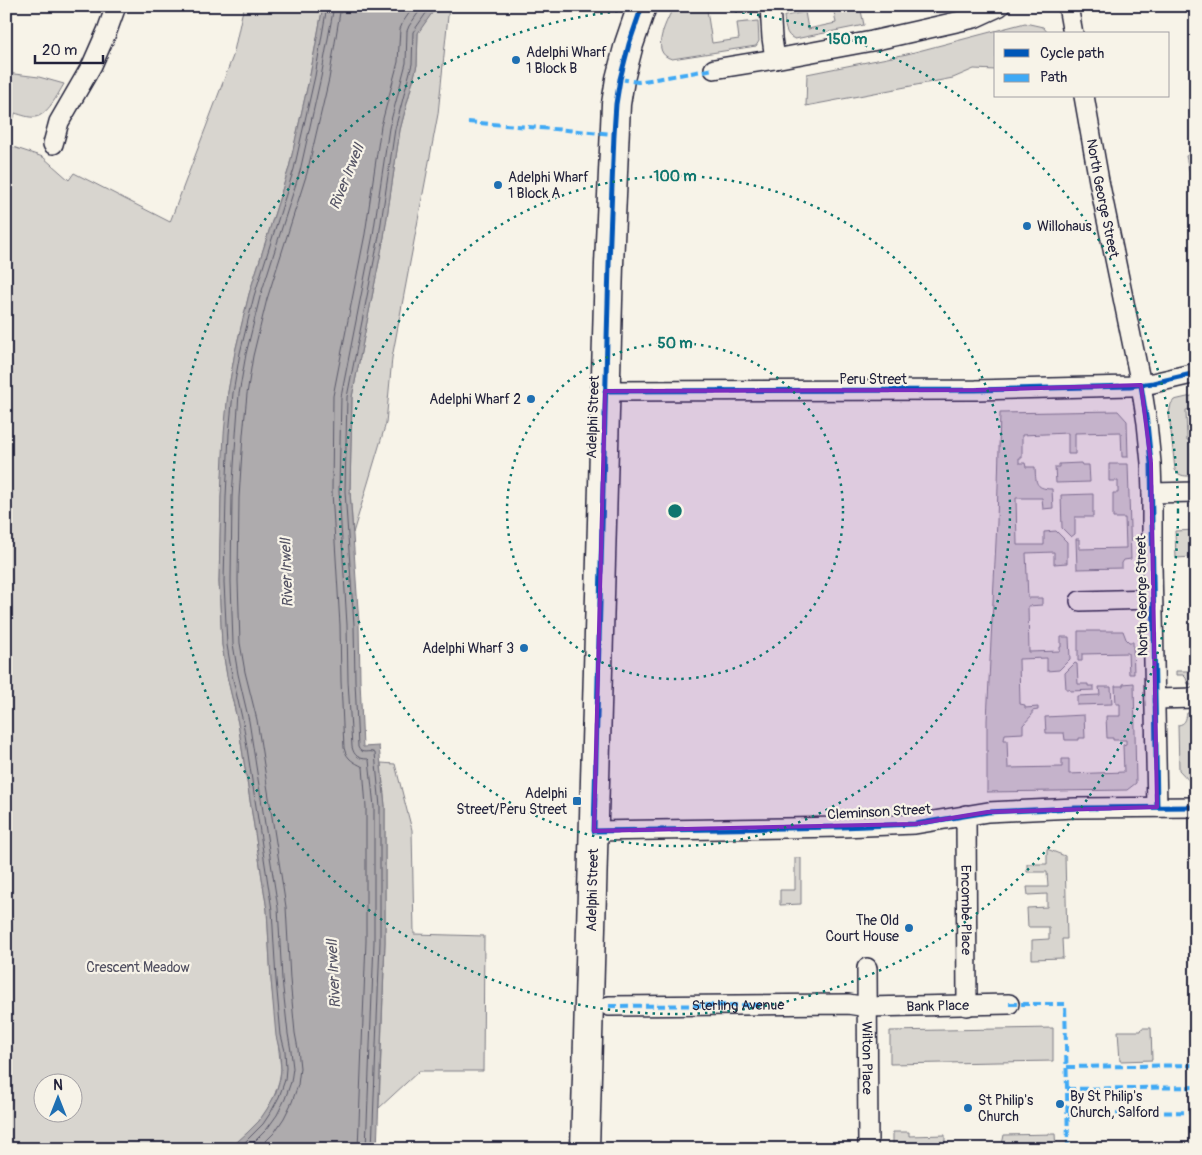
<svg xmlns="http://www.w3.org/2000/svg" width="1202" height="1155" font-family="Pangolin,sans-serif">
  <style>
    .green { fill: #d8d5cf; stroke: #7d7c85; fill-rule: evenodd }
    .water { fill: #aeabad; stroke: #76747f }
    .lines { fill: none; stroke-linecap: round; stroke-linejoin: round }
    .shore { stroke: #5a5969; stroke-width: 1 }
    .minor-casing { stroke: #22223b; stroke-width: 22 }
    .primary-casing { stroke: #22223b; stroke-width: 31 }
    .minor { stroke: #f7f3e8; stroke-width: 19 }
    .primary { stroke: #f7f3e8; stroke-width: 28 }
    .quiet { stroke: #3fa9f5; stroke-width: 4; stroke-dasharray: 8 4; stroke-linecap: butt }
    .cycleway-casing { stroke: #f7f3e8; stroke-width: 8 }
    .cycleway { stroke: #0057b8; stroke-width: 5 }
    .marked { fill: #7b2cbf; fill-opacity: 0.2; stroke: #7b2cbf; stroke-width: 4; stroke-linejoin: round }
    .ring { fill: none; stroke: #0f766e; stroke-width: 2.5; stroke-dasharray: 2.5 5 }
    .poi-dot { fill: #1f6fb2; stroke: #f7f3e8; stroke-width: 2 }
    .labels { text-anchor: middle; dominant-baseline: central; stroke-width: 4.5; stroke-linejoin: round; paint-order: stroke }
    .poi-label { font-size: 14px; fill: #22223b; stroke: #f7f3e8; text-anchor: start }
    .street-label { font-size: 14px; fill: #22223b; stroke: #f7f3e8 }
    .park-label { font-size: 14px; fill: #504f60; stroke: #f7f3e8 }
    .water-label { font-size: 15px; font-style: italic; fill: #535263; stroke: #f7f3e8 }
    .centre { fill: #0f766e; stroke: #f7f3e8; stroke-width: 2.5 }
    .ring-label { font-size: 15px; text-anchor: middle; font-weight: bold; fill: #0f766e; stroke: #f7f3e8; stroke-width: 4.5; stroke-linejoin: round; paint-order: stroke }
  </style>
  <rect width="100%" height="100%" fill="#f7f3e8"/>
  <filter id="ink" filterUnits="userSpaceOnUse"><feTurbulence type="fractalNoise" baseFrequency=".02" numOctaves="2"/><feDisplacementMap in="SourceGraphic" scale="10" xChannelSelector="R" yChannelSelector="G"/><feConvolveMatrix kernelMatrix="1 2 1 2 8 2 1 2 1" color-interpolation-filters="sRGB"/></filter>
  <g filter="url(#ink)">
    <!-- green -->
    <path class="green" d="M 245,6 L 323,6 L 310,75 L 289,168 L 249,294 L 235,352 L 228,392 L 221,497 L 219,582 L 222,645 L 227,676 L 238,723 L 267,910 L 271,980 L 281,1069 C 278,1102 256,1130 229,1149 L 6,1149 L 6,135 L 9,136 L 7,145 L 43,157 L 69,180 L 74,173 L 170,222 L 233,56 L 242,14 ZM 42,1082 L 72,1082 L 72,1112 L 42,1112 Z
      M 437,6 L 449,6 L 438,114 L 392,358 L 386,423 L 353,533 L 350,491 L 352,397 L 384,237 L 400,130 L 417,65 L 418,32 Z
      M 674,6 L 733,6 L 707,10 L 712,43 L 739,39 L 737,23 L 758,21 L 759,41 L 756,46 L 672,59 C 648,53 668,19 674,6 Z
      M 833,6 L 860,6 L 864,25 L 795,39 C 785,36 785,25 784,16 L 805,12 L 808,29 L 836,23 Z
      M 1025,23 L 1043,27 L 1049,34 L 996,34 L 996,70 L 974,69 L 953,78 L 806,106 L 807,74 L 907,54 Z
      M 6,73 L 39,77 L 64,84 C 58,94 47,116 35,117 C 29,118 22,115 15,113 L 14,118 L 6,116 Z
      M 1196,151 L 1196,203 L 1186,156 Z
      M 1196,395 L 1196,409 L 1186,410 L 1187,440 L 1196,440 L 1196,452 L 1192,452 L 1193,476 C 1186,476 1180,477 1175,470 L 1169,413 L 1171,404 L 1174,400 Z
      M 1118,411 L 1127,421 L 1128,457 L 1122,457 L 1121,432 L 1075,433 L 1075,454 L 1068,454 L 1068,433 L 1022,435 L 1022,458 L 1019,458 L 1019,463 L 1025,463 L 1026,467 L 1035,467 C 1036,481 1034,489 1052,489 L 1053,508 L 1043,509 L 1042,498 L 1016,498 L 1017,545 L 1044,545 L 1044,532 L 1056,531 L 1067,542 L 1067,563 L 1054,564 L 1054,552 L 1026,553 L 1028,598 L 1042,598 L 1042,605 L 1028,606 L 1029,652 L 1060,651 L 1060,647 L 1061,647 L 1061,637 L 1069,637 L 1070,659 L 1059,670 L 1047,671 L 1047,658 L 1019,659 L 1020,704 L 1025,705 L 1025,708 L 1038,707 L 1038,710 L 1032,711 L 1032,715 L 1023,725 L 1023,733 L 1005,734 L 1004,740 L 1007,740 L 1008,768 L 1062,767 L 1062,759 L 1069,759 L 1069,774 L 1124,772 L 1123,745 L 1126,744 L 1126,740 L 1113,740 L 1113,738 L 1107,738 L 1106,716 L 1120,716 L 1120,704 L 1116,704 L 1115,686 L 1123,686 L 1123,684 L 1134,683 L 1136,783 L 1127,790 L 987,792 L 987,720 L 997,522 L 1000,413 Z
      M 1081,463 L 1082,465 L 1089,465 L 1090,482 L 1056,483 L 1055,467 L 1059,467 L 1059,464 Z
      M 1109,464 L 1128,464 L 1131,559 L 1124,560 L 1122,563 L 1122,568 L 1077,569 L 1076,539 L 1079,539 L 1079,549 L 1126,548 L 1125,518 L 1113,518 L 1113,493 L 1118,493 L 1118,481 L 1109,481 Z
      M 1093,494 L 1093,517 L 1075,517 L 1075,534 L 1071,537 L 1062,528 L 1061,495 Z
      M 1196,530 L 1196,554 L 1193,554 L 1193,557 L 1176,558 L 1175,531 Z
      M 1078,631 L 1123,631 L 1126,639 L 1129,642 L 1133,642 L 1134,674 L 1129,674 L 1128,653 L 1082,654 L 1082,661 L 1078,661 Z
      M 1075,663 L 1077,664 L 1078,684 L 1088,684 L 1088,686 L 1094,686 L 1094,690 L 1070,691 L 1069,689 L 1066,689 L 1065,673 Z
      M 1176,671 L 1194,671 L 1196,684 L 1188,684 L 1186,678 L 1183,675 L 1176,675 Z
      M 1099,687 L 1111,687 L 1112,704 L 1077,705 L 1077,696 L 1100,695 Z
      M 1187,713 L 1196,713 L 1196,785 L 1193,785 L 1179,770 L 1178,725 C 1185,724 1186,720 1187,713 Z
      M 1084,715 L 1085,738 L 1079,738 L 1079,740 L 1065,740 L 1064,733 L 1046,733 L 1045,717 Z
      M 381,763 L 395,764 L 412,830 L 414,934 L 484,936 L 483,1071 L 419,1071 L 379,1108 L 385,942 L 385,806 Z
      M 1047,849 L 1065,856 L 1067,939 L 1062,939 L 1063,958 L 1032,959 L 1032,940 L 1049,939 L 1049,927 L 1028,927 L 1027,908 L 1047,907 L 1047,894 L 1028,895 L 1027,887 L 1048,887 L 1047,872 L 1027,872 L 1027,864 L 1047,864 Z
      M 795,858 L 801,858 L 801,904 L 780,905 L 780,890 L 795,890 Z
      M 1053,1028 L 1053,1061 L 890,1064 L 890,1031 Z
      M 1142,1028 L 1151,1028 L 1152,1060 L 1120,1061 L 1118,1031 L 1141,1031 Z
      M 893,1132 L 909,1132 L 909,1136 L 945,1135 L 945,1149 L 893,1149 Z
      M 1055,1134 L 1056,1149 L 1001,1149 L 1004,1135 Z"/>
    <!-- water -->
    <path class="water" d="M 323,6 L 437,6 L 418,33 L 417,65 L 400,130 L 384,237 L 352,397 L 350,491 L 359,624 L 360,680 L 363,747 L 379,746 L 385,806 L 385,942 L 377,1149 L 229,1149 L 247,1133 L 259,1121 L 267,1109 L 275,1095 L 280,1079 L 281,1069 L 280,1052 L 276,1036 L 271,980 L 267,910 L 238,723 L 227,676 L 222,645 L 219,582 L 221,497 L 224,434 L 228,392 L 235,352 L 249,294 L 289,168 L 310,75 Z"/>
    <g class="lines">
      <!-- shore -->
      <path class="shore" d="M 238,1149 L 263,1124 L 271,1112 L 279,1097 L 285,1080 L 286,1068 L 285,1051 L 281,1035 L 276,980 L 272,910 L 243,722 L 232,675 L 227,645 L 224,582 L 226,497 L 229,434 L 233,393 L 240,353 L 254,296 L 294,169 L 315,76 L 327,6
        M 247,1149 L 267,1129 L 277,1115 L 285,1099 L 291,1082 L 293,1068 L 291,1051 L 288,1034 L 282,979 L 278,908 L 249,721 L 238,674 L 233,644 L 231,582 L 232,497 L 236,435 L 239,394 L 246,354 L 260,297 L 300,171 L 321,77 L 334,6
        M 258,1149 L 274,1133 L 284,1118 L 292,1102 L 298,1085 L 300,1068 L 298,1049 L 295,1033 L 290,979 L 286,907 L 257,720 L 245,672 L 240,643 L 238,581 L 239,498 L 243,435 L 247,394 L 253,356 L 267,299 L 307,173 L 329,79 L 341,6
        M 358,1149 L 366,941 L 366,807 L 363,767 C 354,762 347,760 344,748 L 341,681 L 340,625 L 332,492 L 333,396 L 365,234 L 381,126 L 398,62 L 400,29 L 403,22 L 414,6
        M 366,1149 L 374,942 L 374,807 L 369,760 L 368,759 C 359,759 354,756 352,747 L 348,681 L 347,625 L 339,491 L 341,397 L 373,235 L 389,128 L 406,63 L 407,31 L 409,26 L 423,6
        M 372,1149 L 380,942 L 380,807 L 375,753 C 369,749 361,756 358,747 L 355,681 L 354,625 L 345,491 L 347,397 L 379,236 L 395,129 L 412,64 L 413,32 L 431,6"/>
      <!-- minor casing -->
      <g class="minor-casing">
        <g id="minor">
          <path d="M 770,6 L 772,38 L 775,59"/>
          <path d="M 1068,6 L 1073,34"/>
          <path d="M 714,69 L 775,59 L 872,41 L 974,18 L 1000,6"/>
          <path id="s1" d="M 1084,96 L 1099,181 L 1141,385 L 1147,423 L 1151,463 L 1152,493 L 1152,565 L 1157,807"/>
          <path d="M 53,144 L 59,122 L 92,65 L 107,31 L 116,6"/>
          <path d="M 605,391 L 976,390 L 1130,386 L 1153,383 L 1196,373"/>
          <path d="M 1152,493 L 1196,492"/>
          <path d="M 1080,601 L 1152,599"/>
          <path d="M 1155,699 L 1196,698"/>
          <path id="s2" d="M 966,815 L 967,1006"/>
          <path d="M 594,831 L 842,827 L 915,824 L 988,812 L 1075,808 L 1196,807"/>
          <path id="s3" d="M 867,968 L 868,1149"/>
          <path id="s4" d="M 609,1006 L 848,1004 L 867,1007 L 1009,1004"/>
        </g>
      </g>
      <!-- primary casing -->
      <g class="primary-casing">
        <g id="primary">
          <path id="s5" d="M 585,1149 L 609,264 L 616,104 L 620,79 L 629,44 L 642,6"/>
        </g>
      </g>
      <!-- minor -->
      <use href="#minor" class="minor"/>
      <!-- primary -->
      <use href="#primary" class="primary"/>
      <!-- quiet -->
      <path class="quiet" d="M 620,79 L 638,82 L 714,69
        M 468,122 L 614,134
        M 1009,1004 L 1065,1004 L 1067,1089
        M 609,1006 L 761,1005
        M 1067,1067 L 1196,1065
        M 1068,1114 L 1196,1112
        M 1068,1149 L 1067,1089 L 1196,1087"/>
      <!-- cycleway casing -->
      <g class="cycleway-casing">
        <path id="cycleway" d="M 642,6 L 629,44 L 620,79 L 616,104 L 614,134 L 609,264 L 594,831 L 842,827 L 915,824 L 988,812 L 1075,808 L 1196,807
          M 1141,385 L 1147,423 L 1151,463 L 1157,807
          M 605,391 L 976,390 L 1130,386 L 1153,383 L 1196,373"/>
      </g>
      <!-- cycleway -->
      <use href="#cycleway" class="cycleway"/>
    </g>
  </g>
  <!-- marked area -->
  <path class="marked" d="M 1141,385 L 1151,463 L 1157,807 L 988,812 L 915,824 L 594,831 L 605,391 L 976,390 Z"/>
  <!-- distance rings -->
  <g class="ring">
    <circle cx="675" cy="511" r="168"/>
    <circle cx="675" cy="511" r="335"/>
    <circle cx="675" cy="511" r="503"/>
  </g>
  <!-- markers -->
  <g class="poi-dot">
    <circle cx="516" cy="60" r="5"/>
    <circle cx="498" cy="185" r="5"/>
    <circle cx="1027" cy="226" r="5"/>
    <circle cx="531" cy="399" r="5"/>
    <circle cx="524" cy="648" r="5"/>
    <rect x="572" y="796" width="10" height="10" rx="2.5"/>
    <circle cx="909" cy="928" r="5"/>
    <circle cx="1060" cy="1104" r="5"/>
    <circle cx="968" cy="1108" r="5"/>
  </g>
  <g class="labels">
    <!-- poi labels -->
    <g class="poi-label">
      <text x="526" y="52">Adelphi Wharf<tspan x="526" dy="16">1 Block B</tspan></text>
      <text x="508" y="177">Adelphi Wharf<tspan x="508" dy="16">1 Block A</tspan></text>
      <text x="1037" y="226">Willohaus</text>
      <text x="521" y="399" text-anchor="end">Adelphi Wharf 2</text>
      <text x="514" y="648" text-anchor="end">Adelphi Wharf 3</text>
      <text x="567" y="793" text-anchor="end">Adelphi<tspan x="567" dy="16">Street/Peru Street</tspan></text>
      <text x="899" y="920" text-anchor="end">The Old<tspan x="899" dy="16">Court House</tspan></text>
      <text x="1070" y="1096">By St Philip's<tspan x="1070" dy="16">Church, Salford</tspan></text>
      <text x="978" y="1100">St Philip's<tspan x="978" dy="16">Church</tspan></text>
    </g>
    <!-- street labels -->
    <g class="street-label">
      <text stroke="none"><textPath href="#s1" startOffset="104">North George Street</textPath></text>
      <text x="873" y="379">Peru Street</text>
      <text transform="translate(593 417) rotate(-88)">Adelphi Street</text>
      <text transform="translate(1142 596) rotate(-91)">North George Street</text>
      <text transform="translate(879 812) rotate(-3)">Cleminson Street</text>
      <text stroke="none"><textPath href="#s5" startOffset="259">Adelphi Street</textPath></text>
      <text stroke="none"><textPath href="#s2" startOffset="95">Encombe Place</textPath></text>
      <text stroke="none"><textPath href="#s4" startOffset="129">Sterling Avenue</textPath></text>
      <text stroke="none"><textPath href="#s4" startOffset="329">Bank Place</textPath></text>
      <text stroke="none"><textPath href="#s3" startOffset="90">Wilton Place</textPath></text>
    </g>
    <!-- park labels -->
    <g class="park-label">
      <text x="138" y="967">Crescent Meadow</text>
    </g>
    <!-- water labels -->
    <g class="water-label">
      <text transform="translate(347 177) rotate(-68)">River Irwell</text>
      <text transform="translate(287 573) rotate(-92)">River Irwell</text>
      <text transform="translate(334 974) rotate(-93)">River Irwell</text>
    </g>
  </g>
  <circle cx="675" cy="511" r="8" class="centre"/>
  <g class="ring-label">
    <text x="847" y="44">150 m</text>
    <text x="675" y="181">100 m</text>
    <text x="675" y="348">50 m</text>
  </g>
  <!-- margin -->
  <rect width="1202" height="1155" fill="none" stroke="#f7f3e8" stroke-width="25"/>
  <rect x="12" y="12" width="1177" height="1130" fill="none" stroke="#22223b" stroke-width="2" filter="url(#ink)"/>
  <!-- legend -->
  <rect x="994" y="32" width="175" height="65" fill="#f7f3e8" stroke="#a29fa3"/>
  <rect x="1004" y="49" width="25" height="8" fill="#0057b8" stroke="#a29fa3"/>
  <text x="1040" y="58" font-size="15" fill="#22223b">Cycle path</text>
  <rect x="1004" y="74" width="25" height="8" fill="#3fa9f5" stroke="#a29fa3"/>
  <text x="1040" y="82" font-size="15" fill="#22223b">Path</text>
  <!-- north arrow -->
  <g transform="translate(58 1098)"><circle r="24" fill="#f7f3e8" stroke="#a29fa3"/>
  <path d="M0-4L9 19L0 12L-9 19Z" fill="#1f6fb2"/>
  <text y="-8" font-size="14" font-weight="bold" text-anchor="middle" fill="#22223b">N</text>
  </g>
  <!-- scale -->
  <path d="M35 55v8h68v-8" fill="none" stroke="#22223b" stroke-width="2.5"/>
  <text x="42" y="55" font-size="15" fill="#22223b" stroke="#f7f3e8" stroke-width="4" paint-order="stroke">20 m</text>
</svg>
